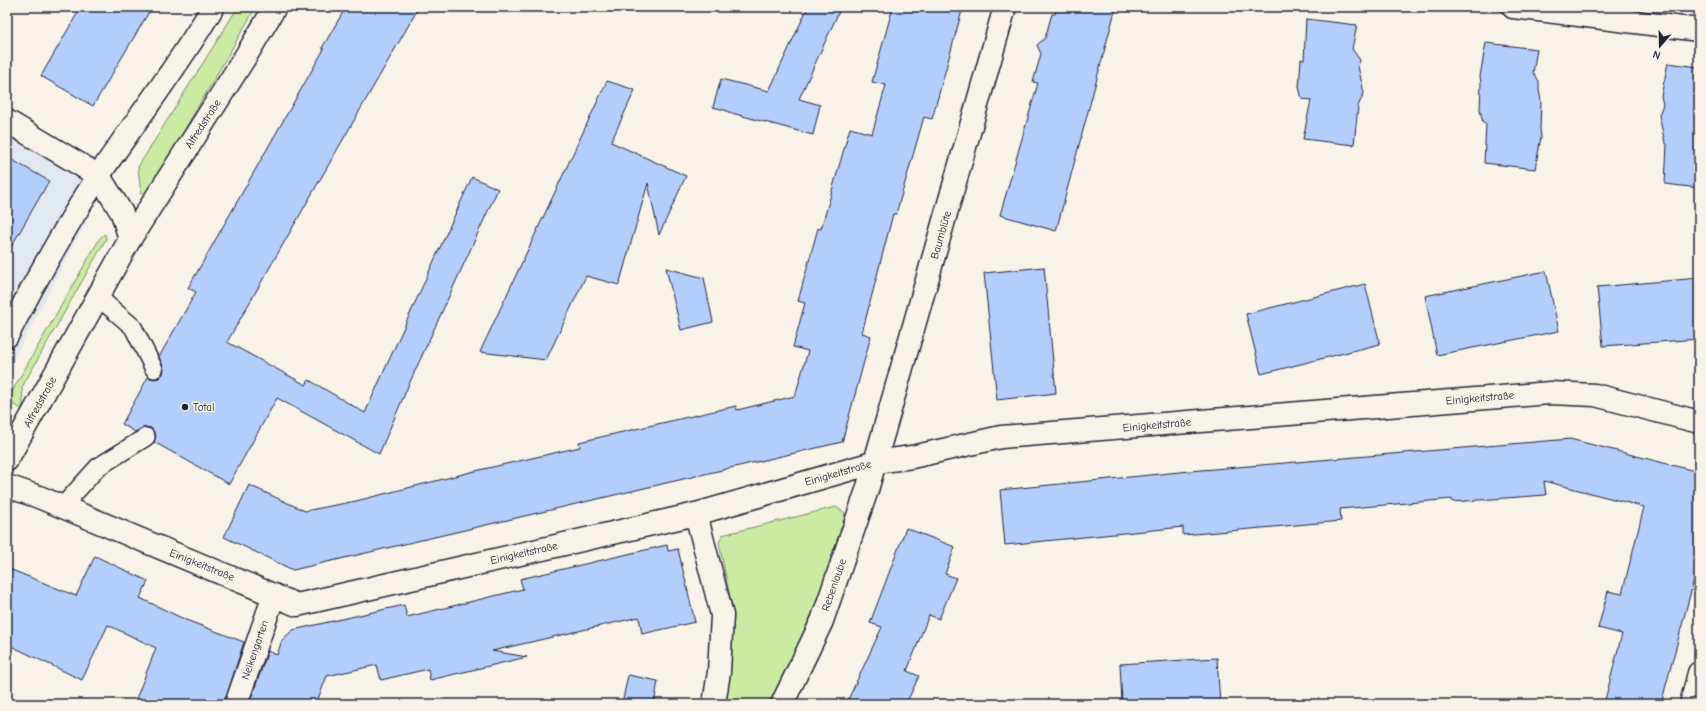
<svg xmlns="http://www.w3.org/2000/svg" width="1706" height="711" font-family="'Comic Neue',sans-serif">
  <style>
    .built { fill: #e3e8ee }
    .green { fill: #cceba2; stroke: #77866e }
    .building { fill: #b4cefc; stroke: #22223b }
    .lines { fill: none; stroke-linecap: round; stroke-linejoin: round }
    .service-casing { stroke: #22223b; stroke-width: 20 }
    .minor-casing { stroke: #22223b; stroke-width: 25 }
    .primary-casing { stroke: #22223b; stroke-width: 25 }
    .service { stroke: #f7f3e8; stroke-width: 17 }
    .minor { stroke: #f7f3e8; stroke-width: 22 }
    .primary { stroke: #f7f3e8; stroke-width: 22 }
    .poi-dot { fill: #22223b; stroke: #f7f3e8; stroke-width: 1.5 }
    .labels { text-anchor: middle; dominant-baseline: central; stroke-width: 3; stroke-linejoin: round; paint-order: stroke }
    .street-label { font-size: 11px; fill: #22223b; stroke: #f7f3e8 }
    .poi-label { font-size: 11px; fill: #22223b; stroke: #f7f3e8; text-anchor: start }
  </style>
  <rect width="100%" height="100%" fill="#f7f3e8"/>
  <filter id="ink" filterUnits="userSpaceOnUse"><feTurbulence type="fractalNoise" baseFrequency=".025" numOctaves="2"/><feDisplacementMap in="SourceGraphic" scale="8" xChannelSelector="R" yChannelSelector="G"/><feConvolveMatrix kernelMatrix="1 2 1 2 8 2 1 2 1" color-interpolation-filters="sRGB"/></filter>
  <g filter="url(#ink)">
    <!-- built -->
    <path class="built" d="M 7,118 L 109,178 L 7,372 Z"/>
    <!-- green -->
    <path class="green" d="M 238,7 L 256,7 L 145,198 L 141,194 L 138,167 Z
      M 105,234 L 106,239 L 22,387 L 23,404 L 22,409 L 8,402 L 15,386 L 100,238 Z
      M 836,507 L 845,513 L 843,531 L 821,594 L 771,704 L 723,704 L 728,679 L 734,617 L 719,543 L 722,535 Z"/>
    <!-- building -->
    <path class="building" d="M 81,7 L 152,7 L 93,106 L 41,76 Z
      M 346,7 L 419,7 L 227,342 L 306,385 L 309,380 L 365,413 L 472,177 L 498,189 L 409,384 L 379,454 L 277,398 L 229,484 L 154,442 L 156,436 L 151,428 L 145,427 L 135,432 L 122,424 L 148,377 L 154,379 L 159,378 L 163,374 L 164,369 L 159,357 L 196,292 L 188,288 L 324,49 L 322,48 Z
      M 808,7 L 841,7 L 799,99 L 820,105 L 813,135 L 728,112 L 728,111 L 713,107 L 721,79 L 769,91 Z
      M 893,7 L 963,7 L 932,119 L 924,117 L 896,214 L 893,214 L 862,333 L 871,336 L 842,442 L 293,570 L 224,537 L 249,485 L 305,511 L 356,501 L 475,471 L 580,447 L 579,442 L 736,406 L 737,410 L 795,396 L 808,351 L 793,347 L 805,303 L 798,301 L 818,228 L 821,229 L 850,128 L 872,134 L 886,85 L 872,82 Z
      M 1057,7 L 1116,7 L 1056,231 L 1000,215 L 1038,83 L 1033,82 L 1041,54 L 1037,45 L 1045,38 L 1052,14 L 1055,14 Z
      M 1306,19 L 1357,25 L 1352,49 L 1360,60 L 1358,66 L 1364,93 L 1358,106 L 1354,145 L 1303,139 L 1311,100 L 1302,99 L 1299,87 L 1301,59 L 1304,60 Z
      M 1486,43 L 1537,49 L 1533,73 L 1539,81 L 1539,90 L 1541,101 L 1540,129 L 1541,137 L 1535,169 L 1484,163 L 1486,124 L 1483,123 L 1480,110 L 1481,83 L 1480,76 Z
      M 1668,63 L 1699,67 L 1699,188 L 1665,184 L 1667,144 L 1665,143 L 1659,115 L 1663,104 L 1661,96 Z
      M 607,81 L 635,90 L 611,142 L 686,176 L 659,235 L 648,183 L 619,285 L 586,276 L 546,360 L 480,352 Z
      M 7,157 L 49,181 L 7,254 Z
      M 1044,267 L 1056,393 L 997,400 L 984,273 Z
      M 666,268 L 704,278 L 713,322 L 681,330 Z
      M 1546,271 L 1559,331 L 1437,355 L 1425,296 Z
      M 1699,278 L 1699,339 L 1603,346 L 1597,287 Z
      M 1365,284 L 1380,344 L 1261,374 L 1246,314 Z
      M 1570,439 L 1699,472 L 1699,561 L 1661,704 L 1604,704 L 1622,634 L 1598,628 L 1608,591 L 1622,594 L 1644,507 L 1544,481 L 1546,495 L 1452,502 L 1452,499 L 1340,509 L 1341,521 L 1183,535 L 1183,527 L 1005,545 L 1000,490 L 1190,471 Z
      M 906,528 L 955,547 L 945,574 L 956,578 L 939,619 L 929,615 L 907,671 L 919,676 L 906,704 L 846,704 L 882,627 L 870,623 Z
      M 667,545 L 668,551 L 678,549 L 695,622 L 642,634 L 639,617 L 492,651 L 527,657 L 430,680 L 428,669 L 381,680 L 377,665 L 327,676 L 316,704 L 249,704 L 268,651 L 277,655 L 282,640 L 293,630 L 404,605 L 407,617 L 523,589 L 520,579 Z
      M 95,556 L 148,581 L 140,598 L 186,620 L 244,642 L 224,704 L 134,704 L 156,648 L 108,625 L 82,680 L 7,644 L 7,568 L 76,596 Z
      M 1217,658 L 1220,704 L 1122,704 L 1120,664 Z
      M 628,675 L 658,681 L 654,704 L 622,704 Z"/>
    <g class="lines">
      <!-- service casing -->
      <g class="service-casing">
        <path id="service" d="M 98,297 L 133,327 L 154,369
          M 62,507 L 98,467 L 146,437"/>
      </g>
      <!-- minor casing -->
      <g class="minor-casing">
        <path id="minor" d="M 1513,7 L 1699,30
          M 7,121 L 99,176 L 122,213 L 130,239
          M 7,486 L 39,497 L 297,605 L 696,514 L 876,462 L 912,457 L 1001,437 L 1550,393 L 1595,395 L 1699,422
          M 696,514 L 722,615 L 719,672 L 714,704
          M 236,704 L 274,595
          M 782,704 L 822,621 L 867,490 L 1005,7
          M 1691,704 L 1699,673"/>
      </g>
      <!-- primary casing -->
      <g class="primary-casing">
        <path id="primary" d="M 7,336 C 35,281 65,227 99,175 C 137,119 179,65 213,7
          M 7,460 L 130,239 L 247,54 L 275,7"/>
      </g>
      <!-- service -->
      <use href="#service" class="service"/>
      <!-- minor -->
      <use href="#minor" class="minor"/>
      <!-- primary -->
      <use href="#primary" class="primary"/>
    </g>
  </g>
  <!-- markers -->
  <circle class="poi-dot" cx="185" cy="407" r="4"/>
  <g class="labels">
    <!-- street labels -->
    <g class="street-label">
      <text transform="translate(203 124) rotate(-57)">Alfredstraße</text>
      <text transform="translate(941 235) rotate(-74)">Baumblüte</text>
      <text transform="translate(1480 398) rotate(-5)">Einigkeitstraße</text>
      <text transform="translate(40 402) rotate(-61)">Alfredstraße</text>
      <text transform="translate(1157 425) rotate(-5)">Einigkeitstraße</text>
      <text transform="translate(838 473) rotate(-16)">Einigkeitstraße</text>
      <text transform="translate(524 553) rotate(-13)">Einigkeitstraße</text>
      <text transform="translate(202 565) rotate(22)">Einigkeitstraße</text>
      <text transform="translate(834 585) rotate(-71)">Rebenlaube</text>
      <text transform="translate(255 650) rotate(-71)">Nelkengarten</text>
    </g>
    <!-- poi labels -->
    <g class="poi-label">
      <text x="193" y="407">Total</text>
    </g>
  </g>
  <!-- margin -->
  <rect width="1706" height="711" fill="none" stroke="#f7f3e8" stroke-width="24"/>
  <rect x="12" y="12" width="1682" height="687" fill="none" stroke="#22223b" stroke-width="1.5" filter="url(#ink)"/>
  <!-- north arrow -->
  <g transform="translate(1660 46) rotate(200)" stroke="#f7f3e8" stroke-width="3" paint-order="stroke">
  <path d="M0-3L7 15L0 10L-7 15Z" fill="#22223b"/>
  <text y="-6" font-size="11" font-weight="bold" text-anchor="middle" fill="#22223b">N</text>
  </g>
</svg>
